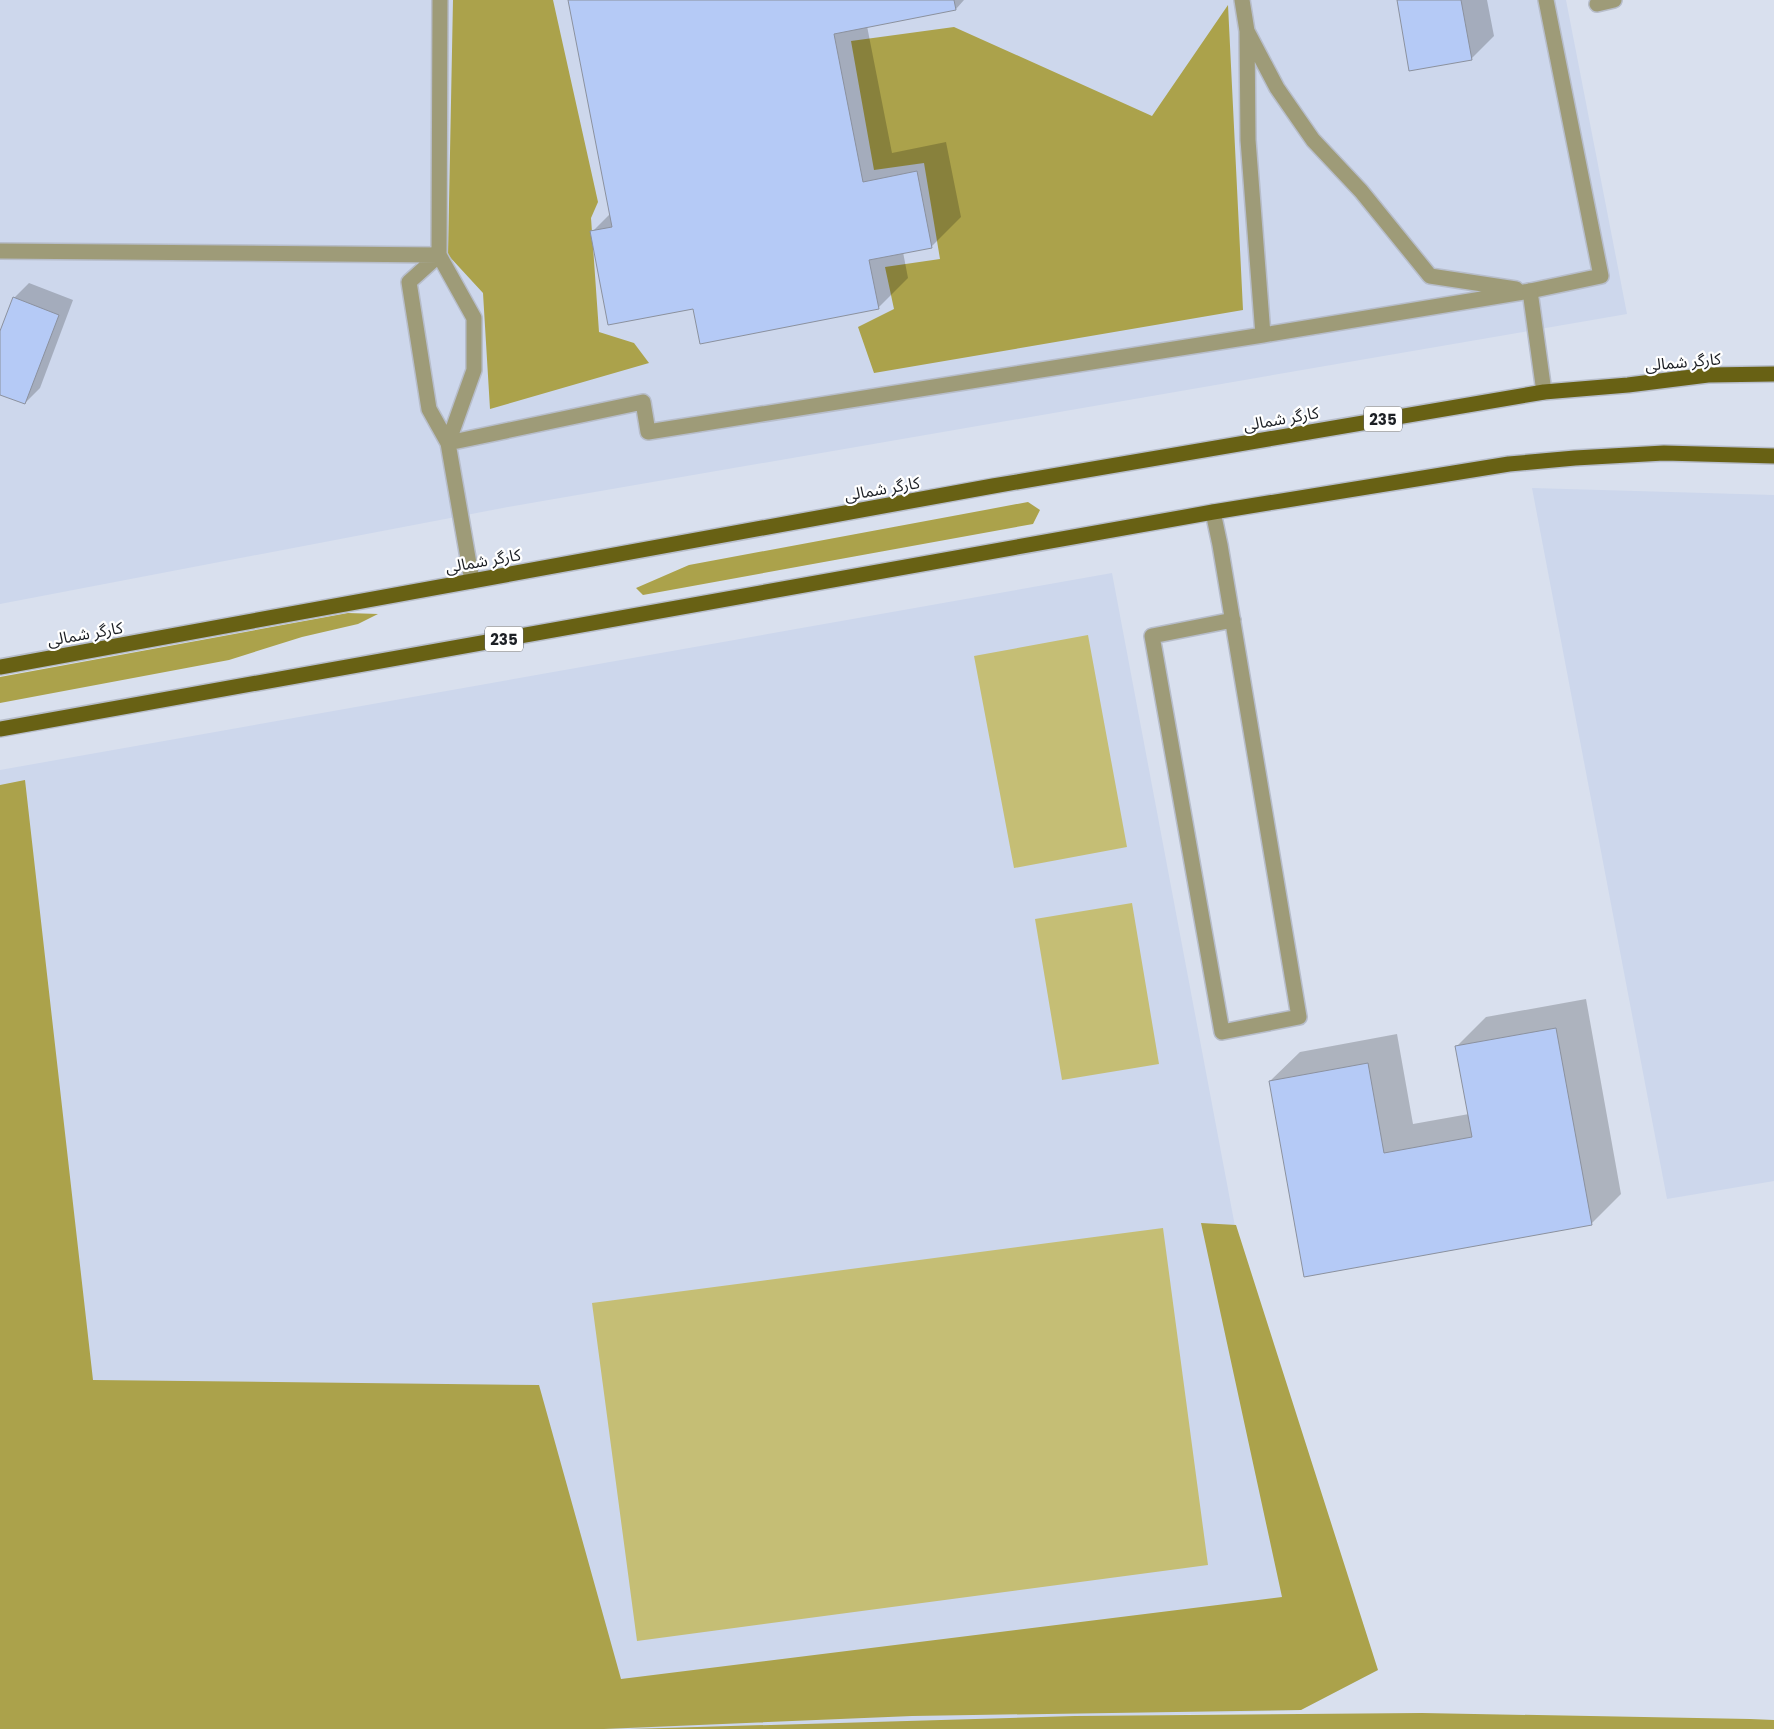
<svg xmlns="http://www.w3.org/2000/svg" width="1774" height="1729" font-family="Poppins,'Noto Sans Arabic',sans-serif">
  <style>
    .built { fill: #cdd7ec }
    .green { fill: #c5be75 }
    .forest { fill: #aba24b }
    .shadow { fill: #0003 }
    .building { fill: #b5caf6; stroke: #8b919e }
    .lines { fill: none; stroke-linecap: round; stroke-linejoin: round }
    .lane-casing { stroke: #b7bdca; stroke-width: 18 }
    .street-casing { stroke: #b7bdca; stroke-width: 18 }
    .primary-casing { stroke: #b7bdca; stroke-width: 18 }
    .lane { stroke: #9e9b78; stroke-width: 15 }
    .street { stroke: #9e9b78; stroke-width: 15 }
    .primary { stroke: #686114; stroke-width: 15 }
    .labels { text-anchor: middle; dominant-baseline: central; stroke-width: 4.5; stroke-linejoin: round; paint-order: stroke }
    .shield { fill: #fff; stroke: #606266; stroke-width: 1 }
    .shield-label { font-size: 15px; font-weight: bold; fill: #1c1f24 }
    .street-label { font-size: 16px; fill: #1c1f24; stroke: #fff }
  </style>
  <rect width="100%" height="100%" fill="#d9e0ee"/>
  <!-- built -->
  <path class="built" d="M 0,0 L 1566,0 L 1627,314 L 508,507 L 0,604 Z
    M 1532,488 L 1774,495 L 1774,1181 L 1667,1199 Z
    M 1112,573 L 1250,1306 L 1378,1670 L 1301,1710 L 805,1729 L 0,1729 L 0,770 Z"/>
  <!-- green -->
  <path class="green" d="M 1088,635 L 1127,847 L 1014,868 L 974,656 Z
    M 1132,903 L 1159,1064 L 1062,1080 L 1035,919 Z
    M 1163,1228 L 1208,1565 L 637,1641 L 592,1303 Z"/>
  <!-- forest -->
  <path class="forest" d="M 453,0 L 553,0 L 598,202 L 591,218 L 599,332 L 634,343 L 649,363 L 490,409 L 483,293 L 448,255 Z
    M 1228,5 L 1243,310 L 874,373 L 858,327 L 894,309 L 885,267 L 940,259 L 924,163 L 874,170 L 851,41 L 954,27 L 1152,116 Z
    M 1028,502 L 1040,510 L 1033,524 L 643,595 L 636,588 L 689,565 Z
    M 348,613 L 378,614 L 358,624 L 302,637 L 229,660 L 0,703 L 0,677 Z
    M 25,780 L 93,1380 L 539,1385 L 621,1679 L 1282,1597 L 1201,1223 L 1236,1225 L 1378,1670 L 1301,1710 L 912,1716 L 604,1729 L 0,1729 L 0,785 Z
    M 1422,1713 L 1750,1719 L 1774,1720 L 1774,1729 L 630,1729 L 1075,1716 Z"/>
  <!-- shadow -->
  <path class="shadow" d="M 569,0 L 964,0 L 956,9 L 867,26 L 892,153 L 946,142 L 961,217 L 931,247 L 903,252 L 908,278 L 878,308 L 694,307 L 592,232 L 611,213 Z
    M 1398,0 L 1487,0 L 1494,36 L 1471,59 Z
    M 29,283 L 73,300 L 40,388 L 25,403 L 0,393 L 0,335 L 14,298 Z
    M 1586,999 L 1621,1194 L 1591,1224 L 1305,1275 L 1270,1081 L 1300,1052 L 1397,1034 L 1413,1124 L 1469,1114 L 1457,1046 L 1486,1017 Z"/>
  <!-- building -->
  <path class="building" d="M 568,0 L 954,0 L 956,10 L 834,34 L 863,182 L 917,171 L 932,248 L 869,260 L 879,309 L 700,344 L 693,309 L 608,325 L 590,231 L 612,227 Z
    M 1397,0 L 1461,0 L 1472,60 L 1409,71 Z
    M 13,297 L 59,315 L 25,404 L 0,395 L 0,331 Z
    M 1556,1028 L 1592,1225 L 1304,1277 L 1269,1081 L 1368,1063 L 1384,1153 L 1472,1137 L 1455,1046 Z"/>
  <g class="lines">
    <!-- lane casing -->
    <g class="lane-casing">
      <path id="lane" d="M 1242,0 L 1247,31 L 1248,140 L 1263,335
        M 1247,31 L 1277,88 L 1313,140 L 1361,191 L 1430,276 L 1516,289
        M 0,251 L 439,255 L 440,0
        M 448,443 L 643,402 L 648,432 L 1263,335 L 1530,291 L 1601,276 L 1546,0
        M 448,443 L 474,370 L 474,318 L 439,255 L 409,282 L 429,409 L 448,443 L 472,581
        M 1213,512 L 1220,545 L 1299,1017 L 1222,1032 L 1152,636 L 1233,620"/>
    </g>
    <!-- street casing -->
    <g class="street-casing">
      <path id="street" d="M 1597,4 L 1614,0
        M 1530,291 L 1544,392"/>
    </g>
    <!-- primary casing -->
    <g class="primary-casing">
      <path id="primary" d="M 0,667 L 993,486 L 1544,392 L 1628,385 L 1708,375 L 1774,374
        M 0,729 L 1213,512 L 1509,464 L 1575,458 L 1664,453 L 1774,456"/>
    </g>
    <!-- lane -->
    <use href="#lane" class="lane"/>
    <!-- street -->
    <use href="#street" class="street"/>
    <!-- primary -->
    <use href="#primary" class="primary"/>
  </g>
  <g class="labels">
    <!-- shield labels -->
    <g class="shield">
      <rect x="1364" y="406.5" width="38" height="25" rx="4"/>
      <rect x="485" y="626.5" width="38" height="25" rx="4"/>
    </g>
    <g class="shield-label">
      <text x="1383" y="419">235</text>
      <text x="504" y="639">235</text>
    </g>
    <!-- street labels -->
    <g class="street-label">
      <text transform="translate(1683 362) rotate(-5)">کارگر شمالی</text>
      <text transform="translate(1281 419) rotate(-10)">کارگر شمالی</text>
      <text transform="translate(882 489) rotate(-10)">کارگر شمالی</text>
      <text transform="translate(483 561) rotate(-10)">کارگر شمالی</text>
      <text transform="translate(85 634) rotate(-10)">کارگر شمالی</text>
    </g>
  </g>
</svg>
